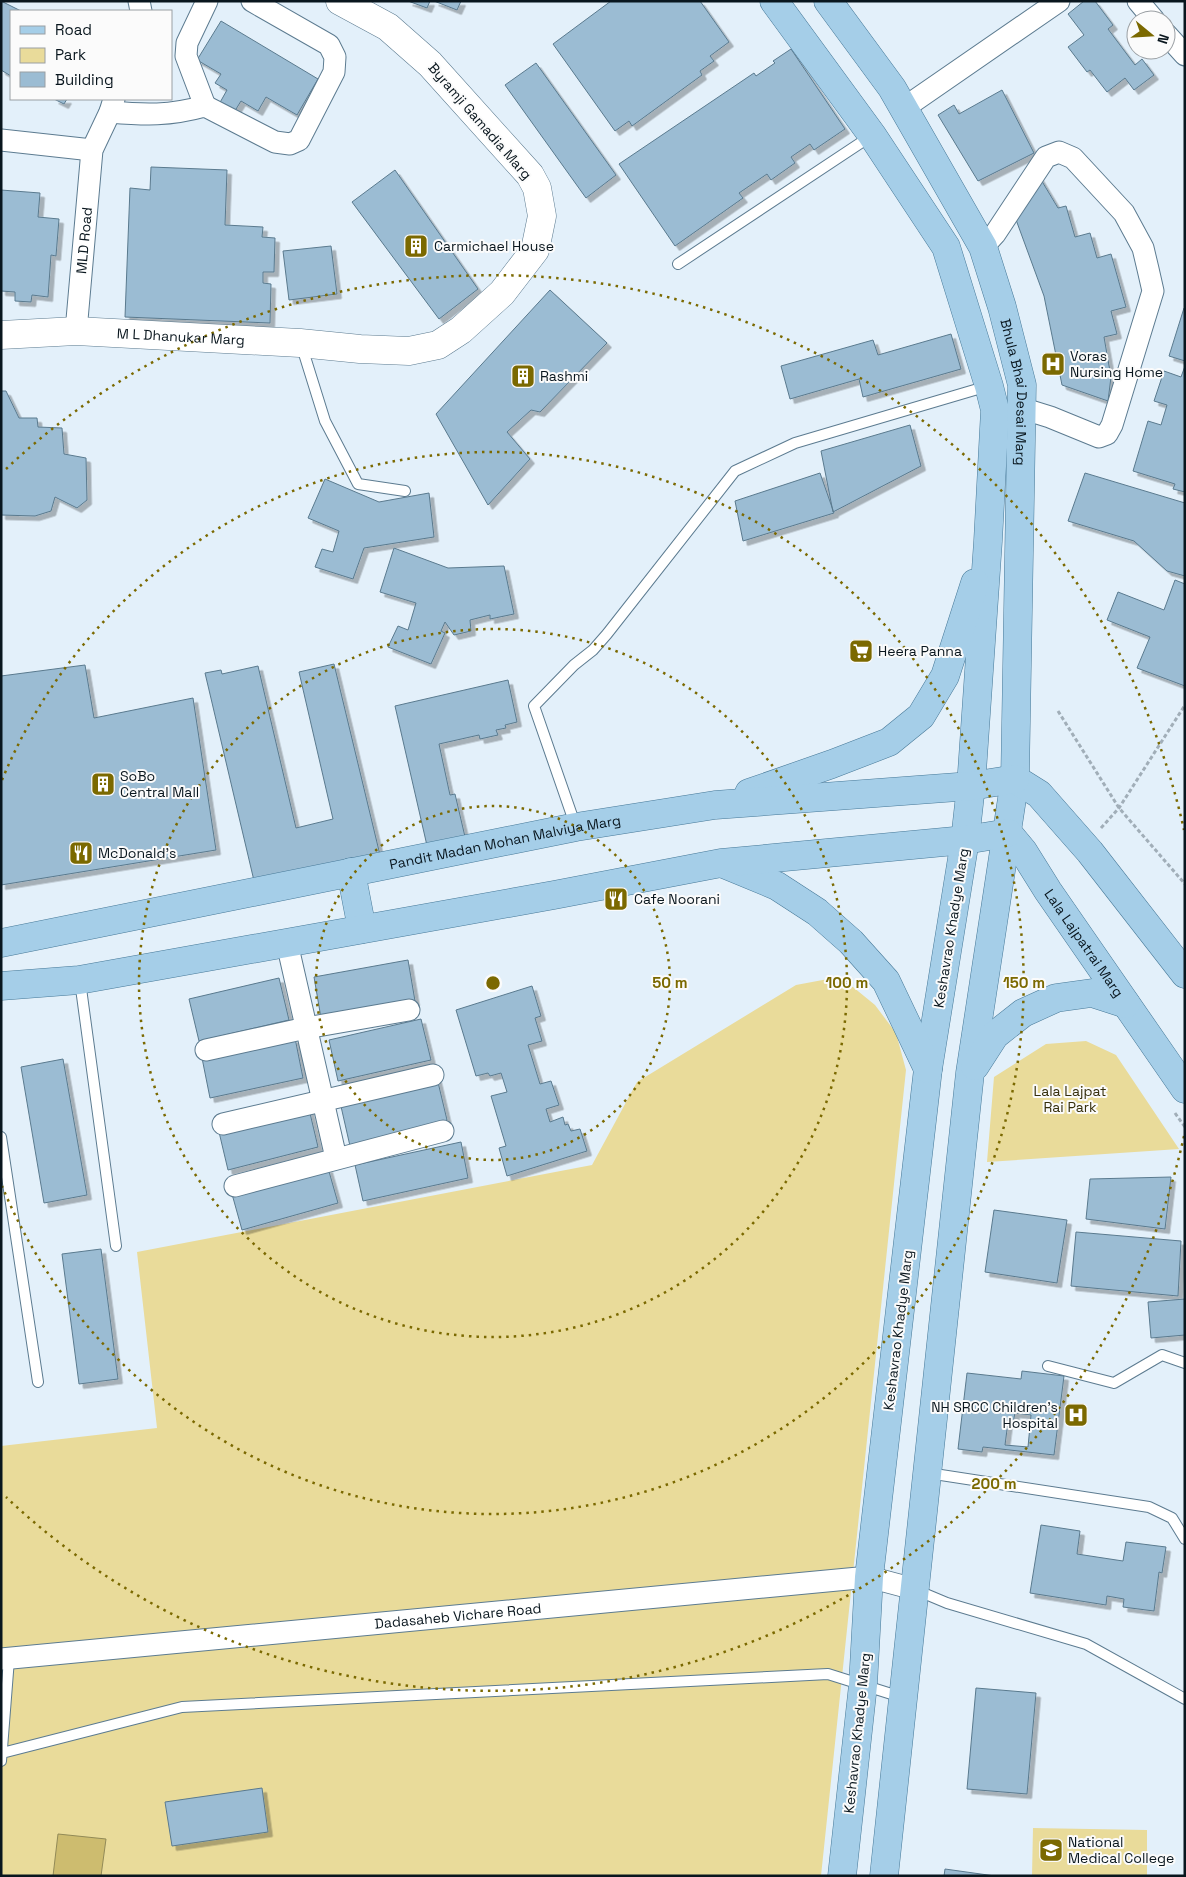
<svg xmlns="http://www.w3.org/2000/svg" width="1186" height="1877" font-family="'Space Grotesk',sans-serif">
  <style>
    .green { fill: #e9db9a }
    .water { fill: #cdbc6f; stroke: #928a57 }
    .building { fill: #9bbcd3; stroke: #5a7a8e; fill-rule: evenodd; filter: url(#shadow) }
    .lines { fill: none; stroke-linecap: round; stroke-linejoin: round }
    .lane-casing { stroke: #5c7b90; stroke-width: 12 }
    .street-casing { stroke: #5c7b90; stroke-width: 23 }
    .secondary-casing { stroke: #5c7b90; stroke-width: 29 }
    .primary-casing { stroke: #477998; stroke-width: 29 }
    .path { stroke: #a1aeb8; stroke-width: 3; stroke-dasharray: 4 2.5; stroke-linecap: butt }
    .lane { stroke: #fff; stroke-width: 10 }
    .street { stroke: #fff; stroke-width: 21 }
    .secondary { stroke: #fff; stroke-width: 28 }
    .primary { stroke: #a5cee8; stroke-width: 28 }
    .ring { fill: none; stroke: #7b6900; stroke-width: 2.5; stroke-dasharray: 2.5 5 }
    .labels { text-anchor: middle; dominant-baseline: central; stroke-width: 4; stroke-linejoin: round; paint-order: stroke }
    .street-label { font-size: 14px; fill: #09161e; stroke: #fbfbfb }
    .poi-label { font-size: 14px; fill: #09161e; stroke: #fbfbfb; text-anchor: start }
    .park-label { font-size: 14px; fill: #362f0c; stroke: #fbfbfb }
    .centre { fill: #7b6900; stroke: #fbfbfb; stroke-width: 2.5 }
    .ring-label { font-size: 15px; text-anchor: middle; font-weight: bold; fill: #7b6900; stroke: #fbfbfb; stroke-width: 4; stroke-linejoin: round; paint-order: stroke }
  </style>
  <defs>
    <filter id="shadow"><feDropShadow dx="4.5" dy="4.5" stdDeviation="0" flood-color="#0004"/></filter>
  </defs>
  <rect width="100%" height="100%" fill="#e3f0fa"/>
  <!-- green -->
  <path class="green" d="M 828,979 L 853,987 L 875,1005 L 896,1033 L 906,1070 L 821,1876 L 1,1876 L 1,1446 L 157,1428 L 137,1252 L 592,1165 L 637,1082 L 796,985 Z
    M 1086,1041 L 1116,1055 L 1179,1149 L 987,1162 L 994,1077 L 1046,1044 Z
    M 1033,1828 L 1147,1830 L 1147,1876 L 1032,1876 Z"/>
  <!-- water -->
  <path class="water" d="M 58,1834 L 106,1839 L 101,1876 L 53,1876 Z"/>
  <!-- building -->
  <path class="building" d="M 1,1 L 21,11 L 11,11 L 11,76 L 1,70 Z
    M 408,1 L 430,1 L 427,8 Z
    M 434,1 L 461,1 L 457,10 Z
    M 611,1 L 700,1 L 729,42 L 710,56 L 714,61 L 700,71 L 702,75 L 632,126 L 629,121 L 615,131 L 553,44 Z
    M 1084,1 L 1095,1 L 1113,25 L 1108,29 L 1135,65 L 1142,59 L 1154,75 L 1134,90 L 1125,78 L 1107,92 L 1090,70 L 1087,72 L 1068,47 L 1084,35 L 1068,14 Z
    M 221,21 L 318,79 L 297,115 L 266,97 L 258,111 L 241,101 L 233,114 L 218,106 L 227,90 L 215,83 L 221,74 L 197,60 Z
    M 791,49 L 845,129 L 814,150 L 810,144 L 791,157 L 795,163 L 771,180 L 767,174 L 739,193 L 743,198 L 675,246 L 619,164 L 754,73 L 756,76 L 775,63 L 773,61 Z
    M 536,63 L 616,175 L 586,198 L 505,85 Z
    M 1002,90 L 1034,153 L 978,181 L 938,115 L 954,105 L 959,114 Z
    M 54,99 L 67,99 L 64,104 Z
    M 151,167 L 227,170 L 225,225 L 263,227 L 262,237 L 275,238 L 274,272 L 263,272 L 263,283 L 271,284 L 270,323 L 125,317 L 130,188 L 150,190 Z
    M 395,170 L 478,289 L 439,319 L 352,202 Z
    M 1037,173 L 1058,208 L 1066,206 L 1075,237 L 1090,233 L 1097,258 L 1111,254 L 1126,307 L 1111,311 L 1117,334 L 1104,337 L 1111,377 L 1108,401 L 1062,385 L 1044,296 L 1015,217 Z
    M 1,190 L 40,193 L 38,217 L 59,219 L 56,256 L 51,255 L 48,297 L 32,295 L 31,302 L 15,301 L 15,292 L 1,291 Z
    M 331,246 L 337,294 L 289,300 L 283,251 Z
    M 550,290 L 607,343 L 540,412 L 531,410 L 507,432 L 530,459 L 488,505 L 436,414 Z
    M 1184,308 L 1185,308 L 1185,361 L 1169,356 Z
    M 951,334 L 961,369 L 863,397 L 859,379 L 790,399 L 781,366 L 873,340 L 878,355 Z
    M 1185,366 L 1185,492 L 1173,489 L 1175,484 L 1133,471 L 1148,421 L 1161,425 L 1167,405 L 1154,401 L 1164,371 L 1181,377 Z
    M 1,391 L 6,391 L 19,418 L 37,418 L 38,427 L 62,428 L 64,454 L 86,458 L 87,500 L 77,508 L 55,497 L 51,511 L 35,516 L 1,515 Z
    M 910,425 L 921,466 L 833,512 L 821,451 Z
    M 820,473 L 834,513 L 743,541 L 735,501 Z
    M 1085,473 L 1185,503 L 1185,576 L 1167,571 L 1134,541 L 1068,521 Z
    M 325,479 L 379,502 L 429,493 L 434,537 L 364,548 L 353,579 L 315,567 L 322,549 L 333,552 L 339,531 L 308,518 Z
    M 394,548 L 448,568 L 504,566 L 514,614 L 490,619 L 490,615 L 470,620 L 471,631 L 454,635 L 445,622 L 441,631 L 445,633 L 431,664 L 388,647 L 398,626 L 408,630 L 416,603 L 380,592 Z
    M 1175,580 L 1185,584 L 1185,686 L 1137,668 L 1150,637 L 1107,620 L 1118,592 L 1164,610 Z
    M 334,664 L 380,855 L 255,885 L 205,673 L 221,670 L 222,674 L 258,666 L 296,828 L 333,819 L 299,672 Z
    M 85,665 L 94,718 L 193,698 L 216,850 L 1,885 L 1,676 Z
    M 508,680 L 517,722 L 505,725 L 506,728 L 496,730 L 498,735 L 480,739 L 479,735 L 439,744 L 450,795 L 455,794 L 466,841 L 428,850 L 395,706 Z
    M 408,960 L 415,1001 L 321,1018 L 314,977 Z
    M 279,978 L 289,1020 L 199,1041 L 189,999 Z
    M 532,986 L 541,1016 L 535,1018 L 542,1041 L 528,1045 L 540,1084 L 551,1081 L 559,1105 L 546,1109 L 550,1122 L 563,1117 L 565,1125 L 568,1124 L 571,1131 L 580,1129 L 587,1151 L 507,1176 L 499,1148 L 506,1146 L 491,1096 L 507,1092 L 501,1073 L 490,1076 L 488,1073 L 476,1076 L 456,1010 Z
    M 421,1019 L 431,1060 L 338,1081 L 329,1040 Z
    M 295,1038 L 303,1078 L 210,1098 L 202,1058 Z
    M 63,1059 L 87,1195 L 44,1203 L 21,1067 Z
    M 437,1078 L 447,1120 L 350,1146 L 340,1102 Z
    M 309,1109 L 318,1147 L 228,1170 L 219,1132 Z
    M 461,1142 L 468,1178 L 363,1201 L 355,1165 Z
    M 328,1168 L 338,1203 L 242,1230 L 232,1194 Z
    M 1171,1177 L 1165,1229 L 1086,1219 L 1090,1179 Z
    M 994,1210 L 1067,1220 L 1057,1283 L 985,1272 Z
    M 1076,1232 L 1181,1241 L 1178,1296 L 1071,1286 Z
    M 101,1249 L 118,1379 L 79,1384 L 62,1254 Z
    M 1185,1299 L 1185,1335 L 1151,1338 L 1148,1302 Z
    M 1022,1371 L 1064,1376 L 1054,1455 L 983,1447 L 982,1452 L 958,1449 L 967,1373 L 1021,1379 ZM 1015,1413 L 1031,1415 L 1028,1447 L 1005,1445 L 1008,1422 L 1013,1423 Z
    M 1041,1525 L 1080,1531 L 1077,1554 L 1123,1561 L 1126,1542 L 1166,1547 L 1162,1573 L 1159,1572 L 1154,1611 L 1123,1607 L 1124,1599 L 1107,1596 L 1106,1605 L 1030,1593 Z
    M 976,1688 L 1036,1693 L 1027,1794 L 967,1789 Z
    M 262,1788 L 268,1832 L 172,1846 L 165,1802 Z
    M 945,1869 L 995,1876 L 944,1876 Z"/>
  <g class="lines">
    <!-- lane casing -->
    <g class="lane-casing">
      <path id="lane" d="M 678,264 L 871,136
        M 301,344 L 325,421 L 358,484 L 405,491
        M 576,827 L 534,706 L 574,665 L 593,650 L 607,634 L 735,471 L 795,443 L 988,386
        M 80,981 L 116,1246
        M 1,1137 L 38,1382
        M 1048,1366 L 1114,1383 L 1162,1355 L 1185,1363
        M 928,1473 L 1149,1507 L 1172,1518 L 1185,1539
        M 916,1590 L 947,1603 L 1086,1644 L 1185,1699
        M 2,1753 L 182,1707 L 828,1674 L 901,1697
        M 1,1761 L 9,1659"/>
    </g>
    <!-- street casing -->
    <g class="street-casing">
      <g id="street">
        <path d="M 139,1 L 141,11"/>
        <path d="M 1138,1 L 1154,20"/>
        <path d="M 1166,34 L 1185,55"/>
        <path d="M 205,106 L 186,56 L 187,43 L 207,1"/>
        <path d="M 904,108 L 1059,1"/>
        <path d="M 110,112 C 145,115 169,116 205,106 L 275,142 L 290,144 L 299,140 L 334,72 L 335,57 L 329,45 L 252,1"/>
        <path d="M 1,140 L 92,150"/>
        <path d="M 983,247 L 995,234 L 1046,157 L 1059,152 L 1073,158 L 1124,213 L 1143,248 L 1148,269 L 1153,291 L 1112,425 L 1107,434 L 1099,437 L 1050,417 L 1021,408"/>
        <path id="s1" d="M 76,331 L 92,150 L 110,112 L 114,99"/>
        <path d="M 287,943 L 336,1158"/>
        <path d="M 206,1050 L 306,1028 L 409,1010"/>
        <path d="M 223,1124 L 433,1075"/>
        <path d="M 235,1186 L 443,1131"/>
        <path id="s2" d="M 1,1659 L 869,1577 L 914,1589"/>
      </g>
    </g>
    <!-- secondary casing -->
    <g class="secondary-casing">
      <g id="secondary">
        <path id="s3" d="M 1,335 L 76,331 L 300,343 L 360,349 L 409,351 L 438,345 L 461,330 L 502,293 L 535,250 L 542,216 L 537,188 L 530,175 L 430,64 L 388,27 L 340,1"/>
      </g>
    </g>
    <!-- primary casing -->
    <g class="primary-casing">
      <g id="primary">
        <path d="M 774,1 L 872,135 L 946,247 L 989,386 L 995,410 L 988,541 L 971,786 L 965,840 L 928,1069 L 869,1577 L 863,1685 L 842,1876"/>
        <path id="s4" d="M 828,1 L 892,88 L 983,247 L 1002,307 L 1022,385 L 1015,779 L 970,1073 L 884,1876"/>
        <path d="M 1015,779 L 1039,794 L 1090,852 L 1185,974"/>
        <path d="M 749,793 L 832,764 L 889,742 L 921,716 L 945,676 L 975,583"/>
        <path id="s5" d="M 1008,833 L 1023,851 L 1048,891 L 1185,1089"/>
        <path d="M 724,864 L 777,886 L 817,912 L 851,942 L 886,981 L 928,1069"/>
        <path d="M 351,872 L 362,929"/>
        <path id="s6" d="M 1,943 L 576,827 L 715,805 L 971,786 L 1015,779"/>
        <path d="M 1,986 L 79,980 L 554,895 L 721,863 L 965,840 L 1008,833"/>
        <path d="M 975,1066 L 995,1035 L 1023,1013 L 1056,998 L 1092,993 L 1126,1004"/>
      </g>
    </g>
    <!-- path -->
    <path class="path" d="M 1058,711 L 1119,808 L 1185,884
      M 1101,828 L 1119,808 L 1185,705
      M 1175,1113 L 1185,1127"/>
    <!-- lane -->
    <use href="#lane" class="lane"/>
    <!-- street -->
    <use href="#street" class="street"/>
    <!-- secondary -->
    <use href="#secondary" class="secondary"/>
    <!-- primary -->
    <use href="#primary" class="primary"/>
  </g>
  <!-- distance rings -->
  <g class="ring">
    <circle cx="493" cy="983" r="177"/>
    <circle cx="493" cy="983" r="354"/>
    <path d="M2 780A531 531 0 1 1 2 1186"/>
    <path d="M1184 1136A708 708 0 0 1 6 1497M6 469A708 708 0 0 1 1184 830"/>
  </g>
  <!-- icons -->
  <defs>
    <g id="building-square" transform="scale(1.25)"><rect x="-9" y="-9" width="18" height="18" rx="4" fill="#7b6900" stroke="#fbfbfb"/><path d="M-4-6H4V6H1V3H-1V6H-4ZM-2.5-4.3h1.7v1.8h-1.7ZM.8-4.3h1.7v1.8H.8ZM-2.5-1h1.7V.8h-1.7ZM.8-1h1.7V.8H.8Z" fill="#fff"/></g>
    <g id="hospital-square" transform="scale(1.25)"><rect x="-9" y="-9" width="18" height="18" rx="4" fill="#7b6900" stroke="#fbfbfb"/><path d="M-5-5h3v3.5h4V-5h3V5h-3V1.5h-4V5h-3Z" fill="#fff"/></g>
    <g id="supermarket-square" transform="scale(1.25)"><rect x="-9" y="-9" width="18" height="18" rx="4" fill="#7b6900" stroke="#fbfbfb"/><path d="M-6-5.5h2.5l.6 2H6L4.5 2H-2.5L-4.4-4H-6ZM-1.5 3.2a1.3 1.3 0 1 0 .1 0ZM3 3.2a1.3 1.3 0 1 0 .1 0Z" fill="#fff"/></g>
    <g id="restaurant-square" transform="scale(1.25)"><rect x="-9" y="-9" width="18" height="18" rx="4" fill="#7b6900" stroke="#fbfbfb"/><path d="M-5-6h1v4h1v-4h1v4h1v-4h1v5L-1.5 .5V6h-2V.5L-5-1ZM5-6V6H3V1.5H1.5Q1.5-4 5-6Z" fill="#fff"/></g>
    <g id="university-square" transform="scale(1.25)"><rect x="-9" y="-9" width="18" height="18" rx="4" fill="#7b6900" stroke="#fbfbfb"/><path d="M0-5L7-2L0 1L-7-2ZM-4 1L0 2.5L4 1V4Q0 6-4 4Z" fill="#fff"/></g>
  </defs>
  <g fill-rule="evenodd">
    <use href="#building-square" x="416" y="246"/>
    <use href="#hospital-square" x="1053" y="364"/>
    <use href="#building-square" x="523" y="376"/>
    <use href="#supermarket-square" x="861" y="651"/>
    <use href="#building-square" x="103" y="784"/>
    <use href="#restaurant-square" x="81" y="853"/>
    <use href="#restaurant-square" x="616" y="899"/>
    <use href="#hospital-square" x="1076" y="1415"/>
    <use href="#university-square" x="1051" y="1850"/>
  </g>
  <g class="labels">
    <!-- street labels -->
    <g class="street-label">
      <text transform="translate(480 121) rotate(49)">Byramji Gamadia Marg</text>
      <text stroke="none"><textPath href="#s1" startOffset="91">MLD Road</textPath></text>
      <text stroke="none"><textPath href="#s3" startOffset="180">M L Dhanukar Marg</textPath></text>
      <text stroke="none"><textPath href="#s4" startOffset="441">Bhula Bhai Desai Marg</textPath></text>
      <text stroke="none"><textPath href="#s6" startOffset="514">Pandit Madan Mohan Malviya Marg</textPath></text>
      <text transform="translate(951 928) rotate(-81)">Keshavrao Khadye Marg</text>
      <text stroke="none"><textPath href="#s5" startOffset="134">Lala Lajpatrai Marg</textPath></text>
      <text transform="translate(898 1330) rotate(-83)">Keshavrao Khadye Marg</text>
      <text stroke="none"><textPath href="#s2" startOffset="459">Dadasaheb Vichare Road</textPath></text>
      <text transform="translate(857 1733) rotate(-84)">Keshavrao Khadye Marg</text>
    </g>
    <!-- poi labels -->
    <g class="poi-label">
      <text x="434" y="246">Carmichael House</text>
      <text x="1070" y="356">Voras<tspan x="1070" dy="16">Nursing Home</tspan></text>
      <text x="540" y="376">Rashmi</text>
      <text x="878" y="651">Heera Panna</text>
      <text x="120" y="776">SoBo<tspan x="120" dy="16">Central Mall</tspan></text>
      <text x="98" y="853">McDonald's</text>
      <text x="634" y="899">Cafe Noorani</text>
      <text x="1058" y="1407" text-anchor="end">NH SRCC Children's<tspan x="1058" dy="16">Hospital</tspan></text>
      <text x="1068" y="1842">National<tspan x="1068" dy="16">Medical College</tspan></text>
    </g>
    <!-- park labels -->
    <g class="park-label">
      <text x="1070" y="1091">Lala Lajpat<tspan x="1070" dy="16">Rai Park</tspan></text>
    </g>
  </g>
  <circle cx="493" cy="983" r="8" class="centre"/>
  <g class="ring-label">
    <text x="670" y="988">50 m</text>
    <text x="847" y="988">100 m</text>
    <text x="1024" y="988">150 m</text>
    <text x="994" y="1489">200 m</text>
  </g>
  <!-- border -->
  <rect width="1186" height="1877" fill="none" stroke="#09161e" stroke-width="5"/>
  <!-- legend -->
  <rect x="10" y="10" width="162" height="90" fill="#fbfbfb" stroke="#9a9fa3"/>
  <rect x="20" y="26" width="25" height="8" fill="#a5cee8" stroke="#9a9fa3"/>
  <text x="55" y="35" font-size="15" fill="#09161e">Road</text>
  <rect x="20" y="48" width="25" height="15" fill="#e9db9a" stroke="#9a9fa3"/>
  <text x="55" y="60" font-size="15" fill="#09161e">Park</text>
  <rect x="20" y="72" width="25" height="15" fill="#9bbcd3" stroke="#9a9fa3"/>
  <text x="55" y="85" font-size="15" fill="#09161e">Building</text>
  <!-- north arrow -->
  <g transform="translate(1151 35) rotate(108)"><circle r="24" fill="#fbfbfb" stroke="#9a9fa3"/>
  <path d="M0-4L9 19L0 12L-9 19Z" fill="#7b6900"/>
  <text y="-8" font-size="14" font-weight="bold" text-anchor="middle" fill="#09161e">N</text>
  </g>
</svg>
